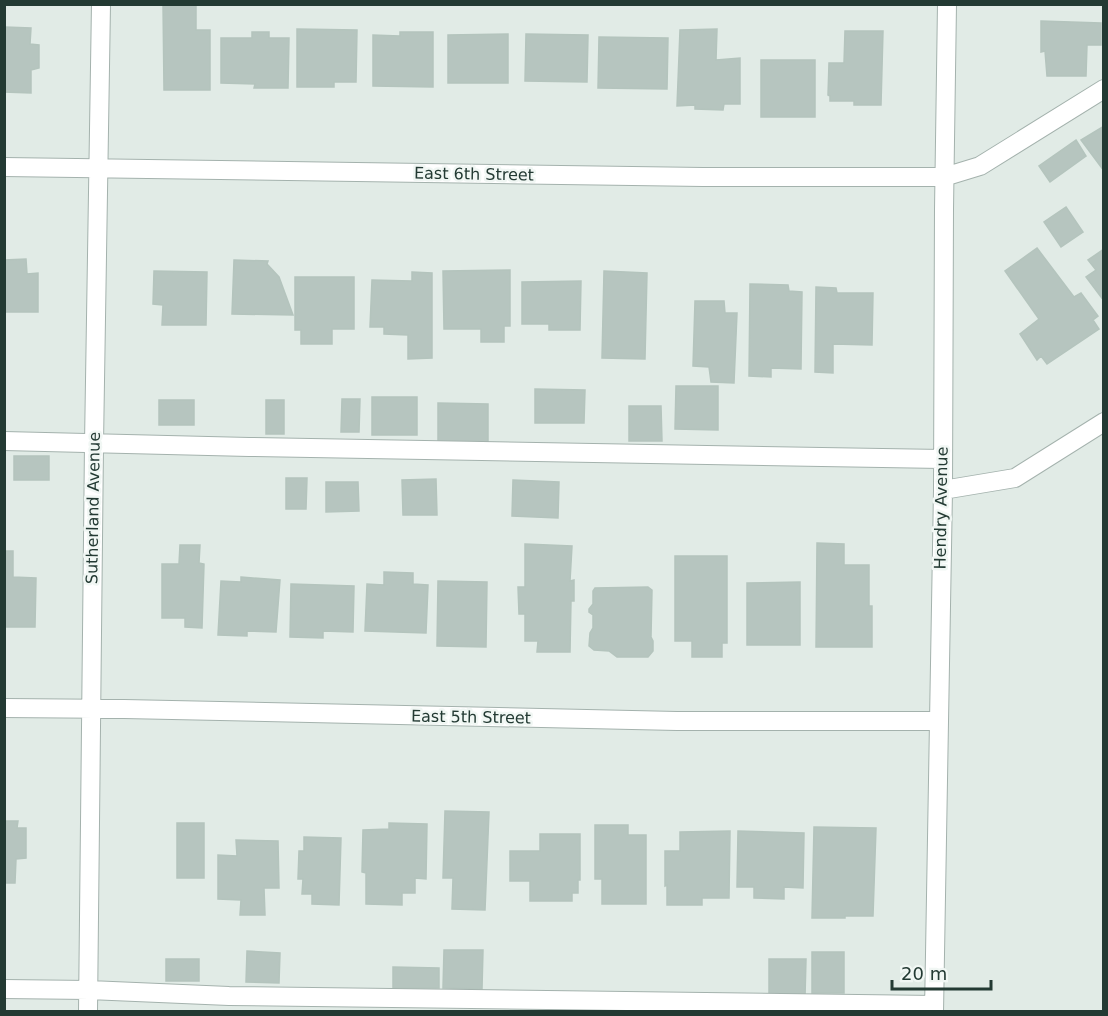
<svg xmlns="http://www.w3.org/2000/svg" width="1108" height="1016" font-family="'DejaVu Sans',sans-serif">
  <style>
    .building { fill: #b6c5bf; stroke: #b4c4bd; stroke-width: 1.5 }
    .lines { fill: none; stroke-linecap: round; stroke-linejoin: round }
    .minor-casing { stroke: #a4b2ad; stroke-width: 20 }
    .minor { stroke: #fff; stroke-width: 18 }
    .labels { text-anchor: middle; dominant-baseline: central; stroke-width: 5; stroke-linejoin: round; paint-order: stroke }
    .street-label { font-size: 16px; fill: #233a33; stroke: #f1f7f4 }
  </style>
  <rect width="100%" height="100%" fill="#e1ebe6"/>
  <!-- building -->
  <path class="building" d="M 163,4 L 196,4 L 196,30 L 210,30 L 210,90 L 164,90 Z
    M 1041,21 L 1101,23 L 1101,45 L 1087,45 L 1086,76 L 1047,76 L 1045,51 L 1041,52 Z
    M 5,27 L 31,28 L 30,44 L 39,45 L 39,68 L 31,70 L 31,93 L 4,92 Z
    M 297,29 L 357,30 L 356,82 L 334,82 L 334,87 L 297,87 Z
    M 717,29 L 716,60 L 740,58 L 740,104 L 724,104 L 723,110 L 695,109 L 695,105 L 677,106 L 680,30 Z
    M 845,31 L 883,31 L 881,105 L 854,105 L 854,101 L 830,101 L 830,96 L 828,95 L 829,63 L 844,63 Z
    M 252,32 L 269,32 L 269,38 L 289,38 L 288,88 L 254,88 L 255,84 L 221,83 L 221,38 L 252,38 Z
    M 400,32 L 433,32 L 433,87 L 373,86 L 373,35 L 400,36 Z
    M 508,34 L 508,83 L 448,83 L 448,35 Z
    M 526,34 L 588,35 L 587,82 L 525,81 Z
    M 599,37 L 668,38 L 667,89 L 598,88 Z
    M 761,60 L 815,60 L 815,117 L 761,117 Z
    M 1104,126 L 1104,171 L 1081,140 Z
    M 1076,140 L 1086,156 L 1050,182 L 1039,166 Z
    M 1066,207 L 1083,232 L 1061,247 L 1044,222 Z
    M 1037,248 L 1074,297 L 1081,293 L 1098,316 L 1093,320 L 1099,329 L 1047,364 L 1041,356 L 1037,360 L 1020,334 L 1039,319 L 1005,271 Z
    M 1104,249 L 1104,301 L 1086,277 L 1096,270 L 1088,260 Z
    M 26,259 L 27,274 L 38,273 L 38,312 L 4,312 L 4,260 Z
    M 234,260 L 268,261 L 267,264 L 279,277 L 293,315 L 232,314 Z
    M 510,270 L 510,326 L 504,326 L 504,342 L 481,342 L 481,329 L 444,329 L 443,271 Z
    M 154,271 L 207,272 L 206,325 L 162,325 L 163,305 L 153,304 Z
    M 604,271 L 647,273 L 645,359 L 602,358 Z
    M 412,272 L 432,273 L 432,358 L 408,359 L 408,335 L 384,334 L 384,327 L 370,327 L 372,280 L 412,281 Z
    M 295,277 L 354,277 L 354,329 L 332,329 L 332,344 L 301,344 L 301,330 L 295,330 Z
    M 581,281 L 580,330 L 549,330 L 549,324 L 522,324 L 522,282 Z
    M 750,284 L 788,285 L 789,291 L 802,292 L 801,369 L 771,368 L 771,377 L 749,376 Z
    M 816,287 L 836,288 L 837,293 L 873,293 L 872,345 L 833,344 L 833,373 L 815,372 Z
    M 695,301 L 724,301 L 725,313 L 737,313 L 734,383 L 711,382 L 709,367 L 693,366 Z
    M 676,386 L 718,386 L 718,430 L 675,429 Z
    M 535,389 L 585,390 L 584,423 L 535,423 Z
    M 372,397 L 417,397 L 417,435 L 372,435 Z
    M 342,399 L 360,399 L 359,432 L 341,432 Z
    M 159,400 L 194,400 L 194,425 L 159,425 Z
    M 266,400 L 284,400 L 284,434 L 266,434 Z
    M 438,403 L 488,404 L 488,443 L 438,442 Z
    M 629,406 L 661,406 L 662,441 L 629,441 Z
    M 14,456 L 49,456 L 49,480 L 14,480 Z
    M 286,478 L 307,478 L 306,509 L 286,509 Z
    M 436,479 L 437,515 L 403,515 L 402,480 Z
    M 513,480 L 559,482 L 558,518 L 512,516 Z
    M 326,482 L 358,482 L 359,511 L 326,512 Z
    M 817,543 L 844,544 L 844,565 L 869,565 L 869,606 L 872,606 L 872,647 L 816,647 Z
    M 525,544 L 572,546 L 570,581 L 574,580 L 574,601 L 571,601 L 570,652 L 537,652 L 538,641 L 525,641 L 525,614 L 519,614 L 518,587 L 525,587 Z
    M 180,545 L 200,545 L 199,563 L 204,564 L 202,628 L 185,627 L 185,618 L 162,618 L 162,564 L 179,564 Z
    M 4,551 L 13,551 L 13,577 L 36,578 L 35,627 L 4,627 Z
    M 675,556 L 727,556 L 727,643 L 722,643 L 722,657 L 692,657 L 692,641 L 675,641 Z
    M 384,572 L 413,573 L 413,584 L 428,585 L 426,633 L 365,631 L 367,584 L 384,585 Z
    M 241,577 L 280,580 L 276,632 L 247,631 L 247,636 L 218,635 L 221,581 L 241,582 Z
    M 438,581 L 487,582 L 486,647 L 437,646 Z
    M 800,582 L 800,645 L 747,645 L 747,583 Z
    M 291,584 L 354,586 L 353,632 L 323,631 L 323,638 L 290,637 Z
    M 648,587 L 652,590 L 651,637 L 653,641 L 653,651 L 648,657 L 617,657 L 609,651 L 594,650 L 589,646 L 590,633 L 593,628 L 593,615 L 589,612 L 589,609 L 593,604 L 593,591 L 595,588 Z
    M 445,811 L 489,812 L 485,910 L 452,909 L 453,878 L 443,878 Z
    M 4,821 L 18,821 L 17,828 L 26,828 L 26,858 L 16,859 L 15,883 L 4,883 Z
    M 177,823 L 204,823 L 204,878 L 177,878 Z
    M 389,823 L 427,824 L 426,879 L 415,878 L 415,893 L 402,893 L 402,905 L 366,904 L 366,873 L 362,872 L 363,830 L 389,829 Z
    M 595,825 L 628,825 L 628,835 L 646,835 L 646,904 L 602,904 L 602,879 L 595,879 Z
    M 814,827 L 876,828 L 873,916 L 845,916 L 845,918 L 812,918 Z
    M 730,831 L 729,898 L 702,898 L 702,905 L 667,905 L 667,885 L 665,886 L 665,851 L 680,851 L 680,832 Z
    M 738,831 L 804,833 L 803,888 L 784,887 L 784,899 L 754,898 L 754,887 L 737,887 Z
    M 540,834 L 580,834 L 580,880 L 578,880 L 578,893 L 572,893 L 572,901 L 530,901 L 530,881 L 510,881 L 510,851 L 540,851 Z
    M 304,837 L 341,838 L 339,905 L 312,904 L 312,894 L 302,894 L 303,879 L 298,879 L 299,851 L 304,851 Z
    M 236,840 L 278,841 L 279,888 L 264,888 L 265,915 L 240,915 L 241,900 L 218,899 L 218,855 L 237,856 Z
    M 444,950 L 483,950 L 482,989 L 443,988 Z
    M 247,951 L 280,953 L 279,983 L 246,982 Z
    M 812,952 L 844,952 L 844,993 L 812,993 Z
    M 166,959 L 199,959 L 199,981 L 166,981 Z
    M 769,959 L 806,959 L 805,997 L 769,997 Z
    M 393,967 L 439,968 L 439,988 L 393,988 Z"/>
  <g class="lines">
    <!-- minor casing -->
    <g class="minor-casing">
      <path id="minor" d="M 4,167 L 703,177 L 944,177 L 980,166 L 1104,89
        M 4,441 L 249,447 L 942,459
        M 943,490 L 1015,478 L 1104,422
        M 4,708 L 124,709 L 677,721 L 938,721
        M 4,989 L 89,990 L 229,996 L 934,1005
        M 88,1012 L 94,444 L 101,4
        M 934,1012 L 943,490 L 944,209 L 947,4"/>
    </g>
    <!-- minor -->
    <use href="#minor" class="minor"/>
  </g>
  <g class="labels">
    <!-- street labels -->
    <g class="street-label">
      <text transform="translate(474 174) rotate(1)">East 6th Street</text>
      <text transform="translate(93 508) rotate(-89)">Sutherland Avenue</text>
      <text transform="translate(941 508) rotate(-89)">Hendry Avenue</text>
      <text transform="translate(471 717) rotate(1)">East 5th Street</text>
    </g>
  </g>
  <!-- border -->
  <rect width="1108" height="1016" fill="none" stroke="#233a33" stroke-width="12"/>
  <!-- scale -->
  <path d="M892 980v9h99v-9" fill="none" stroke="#233a33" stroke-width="3"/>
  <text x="901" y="980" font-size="18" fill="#233a33" stroke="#f1f7f4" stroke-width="4.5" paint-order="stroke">20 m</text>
</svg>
